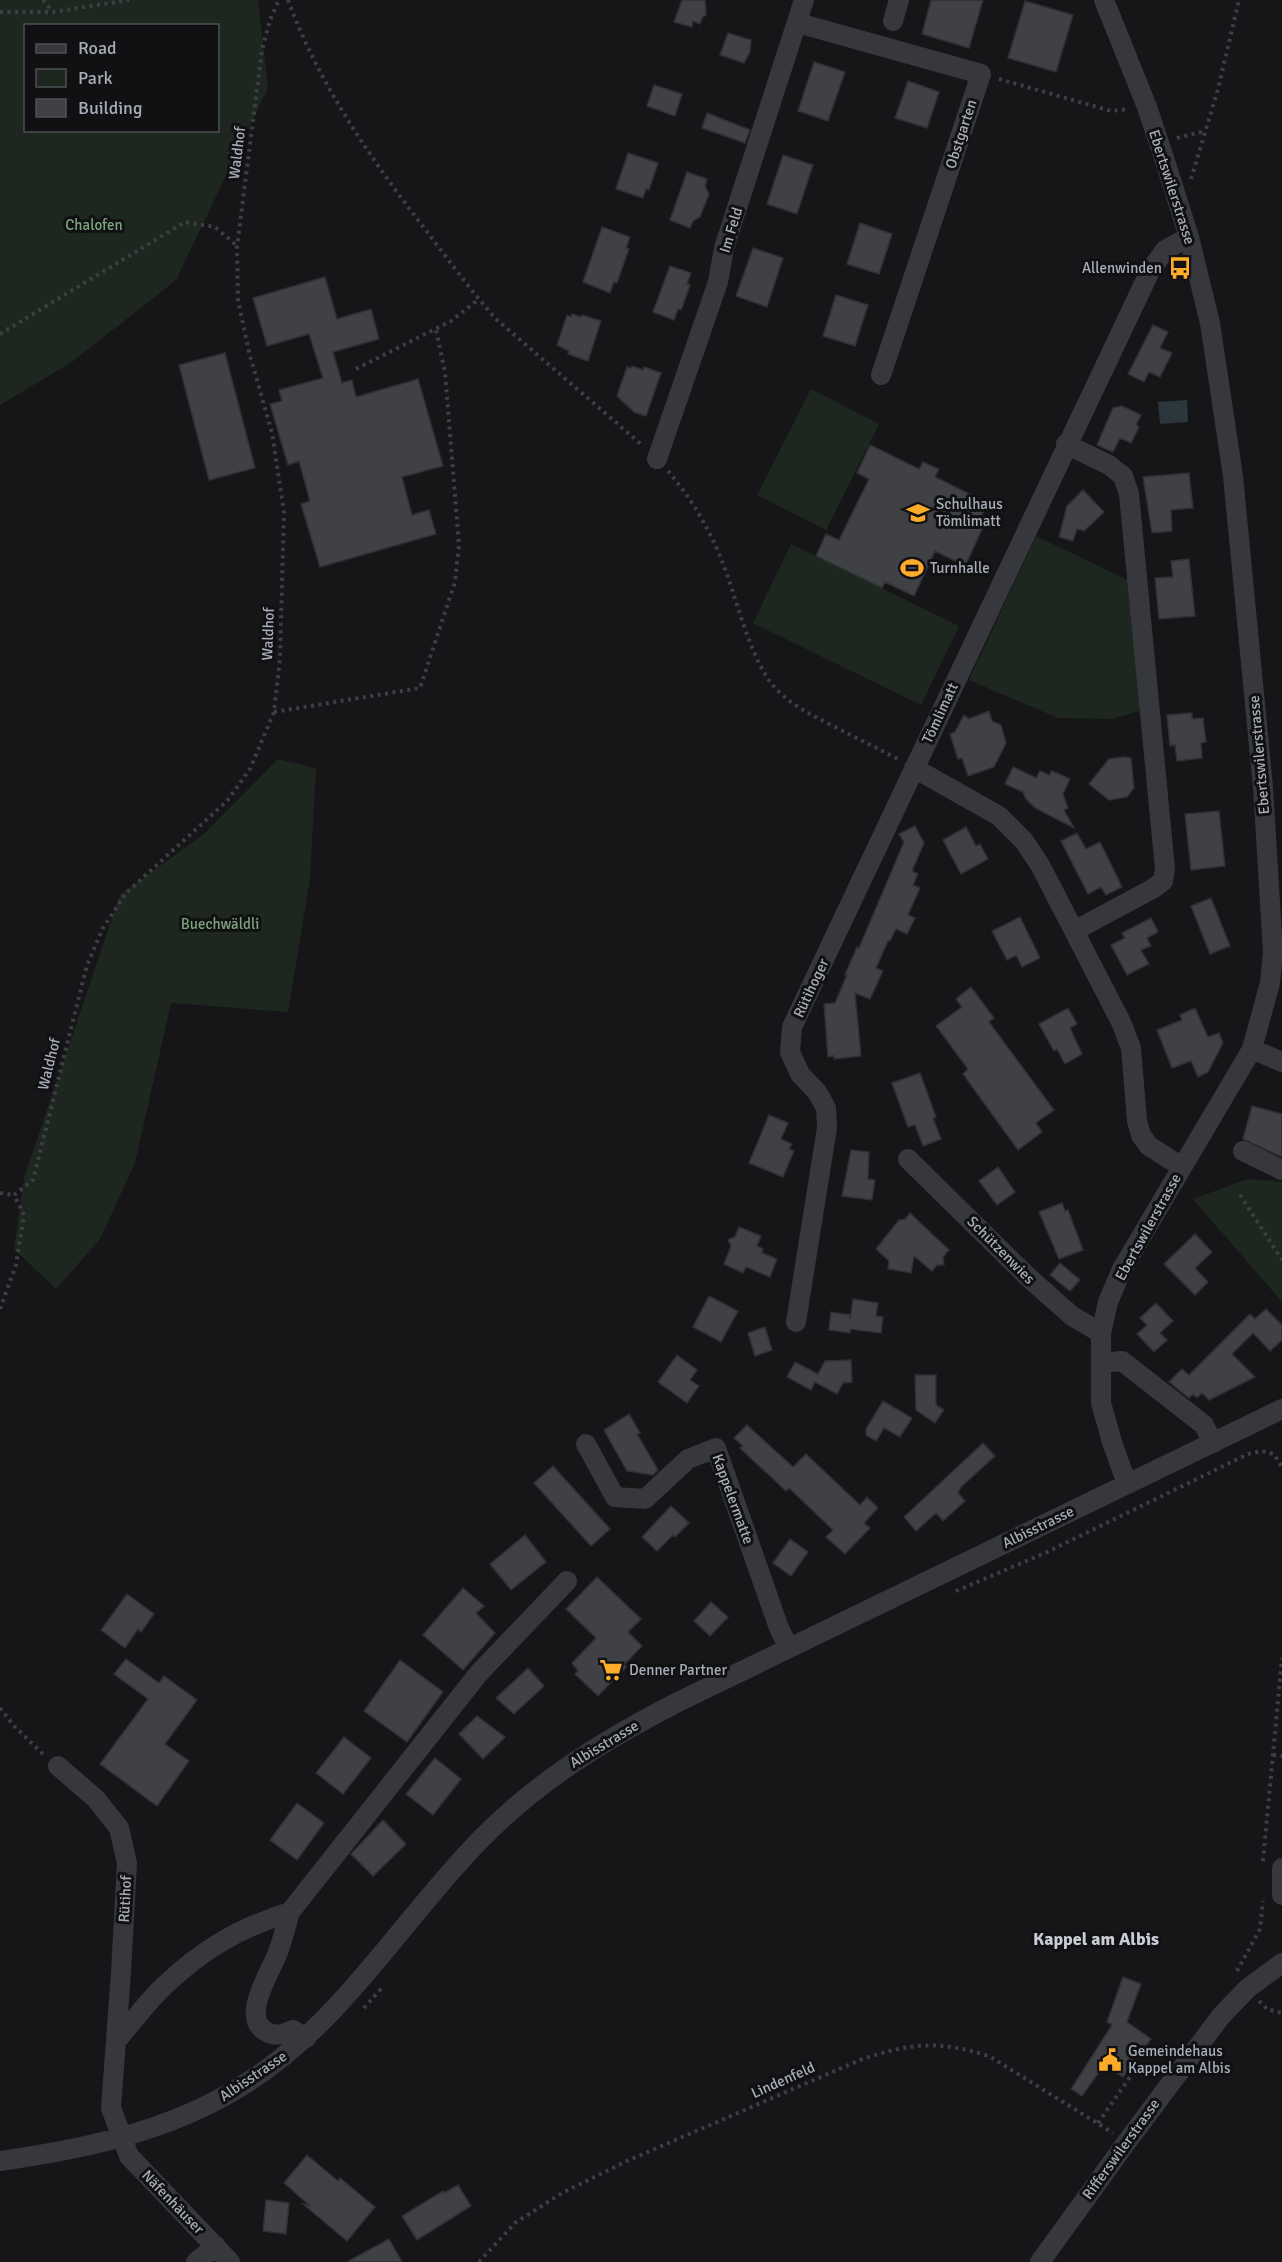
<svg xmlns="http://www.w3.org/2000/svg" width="1282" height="2262" font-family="Signika,sans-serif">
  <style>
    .green { fill: #1e271f; fill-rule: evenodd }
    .water { fill: #2b363d }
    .building { fill: #404145; stroke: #303034; stroke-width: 1.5 }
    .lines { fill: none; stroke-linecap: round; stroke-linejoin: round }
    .path { stroke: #3d3f45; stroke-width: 4; stroke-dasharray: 3 4.5; stroke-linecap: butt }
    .minor { stroke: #37383e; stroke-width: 20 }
    .labels { text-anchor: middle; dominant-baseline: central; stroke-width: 6; stroke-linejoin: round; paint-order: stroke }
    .street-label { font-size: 15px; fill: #a7aeb9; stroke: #111113 }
    .park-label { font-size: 15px; fill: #7da57e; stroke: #111113 }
    .poi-label { font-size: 15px; fill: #a7aeb9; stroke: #111113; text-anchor: start }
    .quarter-label { font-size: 18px; font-weight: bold; fill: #c9ccd5; stroke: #111113 }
  </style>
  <rect width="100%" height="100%" fill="#161618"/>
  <!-- green -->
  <path class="green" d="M 0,0 L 258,0 L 268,88 L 176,280 L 72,362 L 0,405 ZM 26,26 L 218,26 L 218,130 L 26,130 Z
    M 811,389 L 879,424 L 826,530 L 757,495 Z
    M 1036,536 L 1134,583 L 1145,709 L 1112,719 L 1058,718 L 969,680 Z
    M 791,544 L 959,626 L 921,705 L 753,623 Z
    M 278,759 L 316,768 L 310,878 L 288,1012 L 171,1003 L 135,1163 L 100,1239 L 56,1289 L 14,1249 L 24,1178 L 120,895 L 205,833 Z
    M 1248,1179 L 1282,1182 L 1282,1302 L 1193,1199 Z"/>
  <!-- water -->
  <path class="water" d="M 1187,400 L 1188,422 L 1160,424 L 1158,402 Z"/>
  <!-- building -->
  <path class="building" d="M 682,0 L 705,0 L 706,15 L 702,18 L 700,24 L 693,21 L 692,27 L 674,22 Z
    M 931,0 L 983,0 L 969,48 L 922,34 Z
    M 1025,1 L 1073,15 L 1056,72 L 1008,58 Z
    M 728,33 L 751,40 L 750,52 L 744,63 L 720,55 Z
    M 814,62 L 845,72 L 828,121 L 798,111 Z
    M 908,81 L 939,92 L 927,128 L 895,118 Z
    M 654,85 L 682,94 L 675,116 L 647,106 Z
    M 707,113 L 750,130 L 745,143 L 702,128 Z
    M 628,153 L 658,163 L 649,190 L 646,189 L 643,198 L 616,189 Z
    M 783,155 L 813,165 L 797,214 L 767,204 Z
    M 687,172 L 707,179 L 705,186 L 709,194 L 700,217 L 693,221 L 690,228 L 670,220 Z
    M 860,223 L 892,234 L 879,274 L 847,264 Z
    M 602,227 L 630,237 L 626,248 L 629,249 L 625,260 L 617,283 L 614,282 L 610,293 L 583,282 Z
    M 753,248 L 783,258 L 767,307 L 736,296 Z
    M 670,266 L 691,273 L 687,284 L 690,285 L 686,297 L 681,310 L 678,309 L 674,320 L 653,312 Z
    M 325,277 L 337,319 L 371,309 L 379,339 L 333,352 L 342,383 L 352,380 L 356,397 L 418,379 L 443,466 L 402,477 L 412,515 L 429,510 L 436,534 L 320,567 L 301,504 L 310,501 L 299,461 L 288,465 L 270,404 L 282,401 L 279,390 L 323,378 L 309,334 L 267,346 L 253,298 Z
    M 836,295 L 868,305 L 855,346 L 823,336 Z
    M 572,314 L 581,317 L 582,315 L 601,321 L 588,361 L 568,354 L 569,351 L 557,345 L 567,315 L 571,317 Z
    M 1153,325 L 1168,332 L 1160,348 L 1172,353 L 1160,377 L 1149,372 L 1144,382 L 1128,374 Z
    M 225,353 L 255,468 L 209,480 L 179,365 Z
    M 632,366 L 643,370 L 644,367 L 661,373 L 646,416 L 634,412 L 617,396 L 627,367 L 631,368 Z
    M 1122,406 L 1141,415 L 1136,425 L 1139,427 L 1131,443 L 1120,438 L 1113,452 L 1097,445 L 1113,408 Z
    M 870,445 L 919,469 L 923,462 L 939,469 L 935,477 L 988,503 L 978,522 L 984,525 L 965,566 L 935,551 L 914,596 L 885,582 L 882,588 L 816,556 L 826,534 L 839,540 L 869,479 L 857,473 Z
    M 1189,473 L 1193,508 L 1171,510 L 1172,531 L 1152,533 L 1143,477 Z
    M 1083,490 L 1104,512 L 1084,531 L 1077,529 L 1073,541 L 1059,537 L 1067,506 Z
    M 1189,559 L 1195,616 L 1159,619 L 1155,578 L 1173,577 L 1171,561 Z
    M 989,711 L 992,721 L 1001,725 L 1006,743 L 994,767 L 968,776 L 962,758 L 958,759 L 950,734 L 955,732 L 964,715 L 969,719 Z
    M 1192,713 L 1192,719 L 1203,718 L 1206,742 L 1201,743 L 1202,758 L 1177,761 L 1175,745 L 1170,746 L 1167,715 Z
    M 1124,757 L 1131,758 L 1134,788 L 1127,797 L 1109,800 L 1089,784 L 1109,759 Z
    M 1013,767 L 1036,778 L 1040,771 L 1049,775 L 1052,771 L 1070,779 L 1063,794 L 1068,808 L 1064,810 L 1074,828 L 1035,808 L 1026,799 L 1023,792 L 1005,784 Z
    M 1219,811 L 1225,866 L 1191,870 L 1185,814 Z
    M 915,826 L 924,843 L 912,871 L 918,874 L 913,885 L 920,888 L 908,915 L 915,918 L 907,934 L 896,929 L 890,941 L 888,941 L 876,968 L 883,971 L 870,999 L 855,993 L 861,1056 L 834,1059 L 834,1056 L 828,1057 L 824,1004 L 835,1003 L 847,975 L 845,975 L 857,947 L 859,948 L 904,842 L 899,834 Z
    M 966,827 L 976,846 L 980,844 L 988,859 L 961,874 L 943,840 Z
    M 1077,833 L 1086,849 L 1100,842 L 1122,887 L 1106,895 L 1101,887 L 1088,894 L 1061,841 Z
    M 1211,898 L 1230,946 L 1210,954 L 1191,906 Z
    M 1020,917 L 1040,958 L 1022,967 L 1016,955 L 1007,960 L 992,931 Z
    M 1151,918 L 1158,932 L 1147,938 L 1151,946 L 1141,950 L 1149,964 L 1127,975 L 1111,945 L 1125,938 L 1122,933 Z
    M 971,987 L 994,1018 L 989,1022 L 1054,1110 L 1036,1123 L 1042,1132 L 1018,1150 L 963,1074 L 968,1069 L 936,1026 L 962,1007 L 956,999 Z
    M 1068,1008 L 1077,1024 L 1070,1028 L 1082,1054 L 1065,1064 L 1057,1049 L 1054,1051 L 1039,1024 Z
    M 1195,1008 L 1208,1037 L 1219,1033 L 1223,1043 L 1208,1072 L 1198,1077 L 1191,1061 L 1172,1068 L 1157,1030 L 1182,1020 L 1180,1015 Z
    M 920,1073 L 936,1117 L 933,1118 L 941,1139 L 923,1146 L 915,1125 L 908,1127 L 892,1083 Z
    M 1252,1106 L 1282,1114 L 1282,1157 L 1243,1139 Z
    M 769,1115 L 788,1123 L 781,1139 L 792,1144 L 789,1149 L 794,1151 L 783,1177 L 749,1163 Z
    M 851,1150 L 869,1152 L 868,1179 L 875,1180 L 872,1200 L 842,1196 Z
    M 998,1167 L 1015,1192 L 997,1205 L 979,1181 Z
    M 1062,1203 L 1065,1211 L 1068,1210 L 1083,1250 L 1059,1259 L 1039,1212 Z
    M 910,1213 L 949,1250 L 943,1257 L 944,1265 L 937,1265 L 932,1271 L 914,1256 L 911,1273 L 888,1269 L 889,1261 L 876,1249 L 899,1220 L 905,1219 Z
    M 739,1227 L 761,1236 L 757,1246 L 763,1249 L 762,1253 L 777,1259 L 770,1277 L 746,1267 L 743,1273 L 724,1264 L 731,1246 L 728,1240 L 735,1237 Z
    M 1195,1234 L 1212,1252 L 1195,1268 L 1208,1282 L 1195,1295 L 1164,1264 Z
    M 1060,1263 L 1080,1280 L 1070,1291 L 1050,1275 Z
    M 709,1296 L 738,1311 L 721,1342 L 693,1327 Z
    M 853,1299 L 878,1303 L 876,1316 L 883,1317 L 881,1333 L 850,1329 L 850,1333 L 829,1330 L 831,1312 L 850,1315 L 850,1319 Z
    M 1156,1303 L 1173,1321 L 1160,1333 L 1167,1340 L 1154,1352 L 1137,1334 L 1147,1325 L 1140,1318 Z
    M 1266,1309 L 1282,1325 L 1282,1340 L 1270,1351 L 1253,1333 L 1232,1354 L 1255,1377 L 1209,1400 L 1202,1393 L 1197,1398 L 1193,1394 L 1189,1398 L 1169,1382 L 1182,1369 L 1189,1375 L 1250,1314 L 1255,1319 Z
    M 765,1327 L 772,1350 L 755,1356 L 748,1333 Z
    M 677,1355 L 697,1370 L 690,1380 L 699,1386 L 687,1403 L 658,1382 Z
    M 851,1360 L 852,1382 L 843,1383 L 837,1394 L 815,1382 L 811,1390 L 787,1377 L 795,1362 L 818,1374 L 825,1361 Z
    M 915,1375 L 936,1375 L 936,1405 L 944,1410 L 935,1423 L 916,1410 Z
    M 883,1401 L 912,1418 L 900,1437 L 884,1428 L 876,1441 L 866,1435 L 866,1429 Z
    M 629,1414 L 640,1433 L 637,1434 L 658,1470 L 653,1475 L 627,1471 L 604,1430 Z
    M 747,1425 L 793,1467 L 806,1454 L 860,1505 L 867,1497 L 878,1508 L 864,1523 L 870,1528 L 845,1554 L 826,1537 L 833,1530 L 789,1488 L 786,1491 L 740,1448 L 743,1446 L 734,1438 Z
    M 983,1443 L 995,1456 L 961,1487 L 958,1493 L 965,1501 L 943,1521 L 936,1513 L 916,1531 L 904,1517 Z
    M 553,1466 L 610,1529 L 591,1546 L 534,1483 Z
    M 671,1506 L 689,1523 L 675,1537 L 673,1535 L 657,1551 L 642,1537 Z
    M 525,1535 L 546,1562 L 511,1590 L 490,1564 Z
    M 790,1539 L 808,1552 L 791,1576 L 773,1563 Z
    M 597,1577 L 641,1619 L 628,1632 L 642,1646 L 624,1665 L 626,1667 L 598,1696 L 575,1674 L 578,1671 L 572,1663 L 596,1638 L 566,1609 Z
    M 463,1588 L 484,1606 L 476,1613 L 495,1633 L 463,1670 L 423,1635 Z
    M 127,1594 L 154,1614 L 141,1632 L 138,1629 L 125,1648 L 101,1630 Z
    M 711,1602 L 728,1617 L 710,1636 L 694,1621 Z
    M 126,1659 L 159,1683 L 164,1676 L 197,1700 L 165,1744 L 189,1761 L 157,1806 L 100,1764 L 148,1699 L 114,1674 Z
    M 400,1660 L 443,1692 L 407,1742 L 364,1711 Z
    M 528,1668 L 544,1686 L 514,1714 L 496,1698 Z
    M 477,1716 L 505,1737 L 483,1759 L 459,1734 Z
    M 344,1737 L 371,1758 L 343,1794 L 316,1773 Z
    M 435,1758 L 461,1779 L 433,1815 L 406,1794 Z
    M 297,1803 L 324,1823 L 297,1860 L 270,1840 Z
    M 383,1820 L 406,1844 L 373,1876 L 351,1854 Z
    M 1123,1977 L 1141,1984 L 1127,2022 L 1151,2039 L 1123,2077 L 1104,2065 L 1082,2096 L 1071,2089 L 1112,2025 L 1107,2022 Z
    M 307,2155 L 338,2181 L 340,2178 L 375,2207 L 347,2241 L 303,2204 L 309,2205 L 284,2183 Z
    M 458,2185 L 471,2206 L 417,2240 L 402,2216 L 443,2191 L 444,2193 Z
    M 266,2200 L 289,2203 L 286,2234 L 263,2231 Z
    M 389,2239 L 402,2262 L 347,2262 Z"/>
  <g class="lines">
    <!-- path -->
    <path class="path" d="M 43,0 L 52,11
      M 288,0 C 319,85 373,162 428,233 C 450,262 472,292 496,319 L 642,445
      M 0,12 L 53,12 L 129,0
      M 999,79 L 1111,111 L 1128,109
      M 1177,138 L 1205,131
      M 1191,179 L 1218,89 L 1239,0
      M 0,334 L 185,222 L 215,227 L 237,246
      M 356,369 L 451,321 L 479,299
      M 668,471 C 691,498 709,528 722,561 C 737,598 750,662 777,690 C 794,707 814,716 835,727 C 857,738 878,749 900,760
      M 274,712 L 420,688 L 455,582 L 459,545 L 445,372 L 436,330
      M 0,1193 L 14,1195
      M 14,1195 L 33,1180 L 87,965 L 103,928 L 126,893 L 227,801 L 250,769 L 274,712 L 280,658 L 284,512 L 272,433 L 249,352 L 238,300 L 237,247 L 262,50 L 270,20 L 279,0
      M 1240,1195 L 1282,1260
      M 0,1309 L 16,1265 L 24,1215 L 14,1195
      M 956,1591 L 1045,1553 L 1248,1454 L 1262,1451 L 1274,1454 L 1282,1467
      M 0,1708 L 14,1726 L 44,1755
      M 1273,1755 L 1282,1756
      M 1263,1861 L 1282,1658
      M 1237,1971 L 1260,1929 L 1263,1901
      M 1259,2001 L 1267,2009 L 1282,2013
      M 364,2008 L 381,1989
      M 1098,2123 L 1130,2077
      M 479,2262 L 515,2223 L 562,2193 L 627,2161 L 860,2060 C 910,2043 938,2040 989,2056 L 1113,2133"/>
    <!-- minor -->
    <path class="minor" d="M 1104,0 L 1147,107 L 1164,158 L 1189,237 L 1210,323 L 1233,476 L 1263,787 L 1273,952 L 1270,983 L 1252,1049 L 1122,1269 L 1108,1302 L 1101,1333 L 1101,1403 L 1112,1442 L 1127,1484
      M 893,21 L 899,0
      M 798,23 L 981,74 L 881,375
      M 1066,444 L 1109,465 L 1123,476 L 1129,494 L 1165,869 L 1163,881 L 1154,888 L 1074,931
      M 657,459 L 718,282 L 724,248 L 804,0
      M 914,768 L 999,816 L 1024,841 L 1040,865 L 1121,1022 L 1131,1048 L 1137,1121 L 1141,1135 L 1149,1146 L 1182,1167
      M 1252,1049 L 1282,1062
      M 1243,1151 L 1282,1170
      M 908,1159 L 1028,1277 L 1072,1316 L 1101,1333
      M 796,1322 L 827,1128 L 826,1108 L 817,1092 L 800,1074 L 790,1052 L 792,1027 L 1150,271 L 1165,250 L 1189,237
      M 1101,1363 L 1122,1361 L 1204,1425 L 1213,1443
      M 586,1444 L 615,1497 L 645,1499 L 688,1459 L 716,1448 L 779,1628 L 789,1648
      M 58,1766 L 96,1799 L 119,1828 L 127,1863 L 121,1972 L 111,2108 L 129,2156 L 230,2262
      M 1282,1868 L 1282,1895
      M 290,1912 C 286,1925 283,1939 278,1952 C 271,1972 239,2018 267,2032 C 276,2037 284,2034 293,2030 L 306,2038
      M 116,2041 C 132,2023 147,2002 164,1986 C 203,1949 239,1928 290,1912 L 479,1673 L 567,1581
      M 0,2161 C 84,2149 167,2132 240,2087 C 342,2025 400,1921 482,1838 C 539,1780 606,1739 678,1702 L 1282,1409
      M 196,2262 L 216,2246
      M 1040,2262 L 1126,2143 L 1221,2016 L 1248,1988 L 1282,1963"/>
  </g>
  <!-- icons -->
  <defs>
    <g id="bus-bare" transform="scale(1.8)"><path d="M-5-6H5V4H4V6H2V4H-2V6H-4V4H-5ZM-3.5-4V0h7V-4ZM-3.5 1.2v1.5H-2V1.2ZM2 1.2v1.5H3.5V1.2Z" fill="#fdac29" stroke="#111113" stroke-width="2.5" paint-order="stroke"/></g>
    <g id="school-bare" transform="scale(1.8)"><path d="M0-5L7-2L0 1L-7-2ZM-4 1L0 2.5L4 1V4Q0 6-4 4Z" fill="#fdac29" stroke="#111113" stroke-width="2.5" paint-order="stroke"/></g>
    <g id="stadium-bare" transform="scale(1.8)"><path d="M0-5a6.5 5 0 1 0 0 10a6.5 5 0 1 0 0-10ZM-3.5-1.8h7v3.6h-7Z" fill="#fdac29" stroke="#111113" stroke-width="2.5" paint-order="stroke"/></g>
    <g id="supermarket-bare" transform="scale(1.8)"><path d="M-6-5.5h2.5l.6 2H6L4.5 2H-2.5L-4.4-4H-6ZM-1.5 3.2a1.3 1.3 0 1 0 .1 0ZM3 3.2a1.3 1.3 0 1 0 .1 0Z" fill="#fdac29" stroke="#111113" stroke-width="2.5" paint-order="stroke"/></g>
    <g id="civic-bare" transform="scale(1.8)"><path d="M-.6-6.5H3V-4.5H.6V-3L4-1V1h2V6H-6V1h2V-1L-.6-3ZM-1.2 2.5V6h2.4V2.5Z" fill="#fdac29" stroke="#111113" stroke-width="2.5" paint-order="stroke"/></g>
  </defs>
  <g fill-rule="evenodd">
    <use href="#bus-bare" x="1180" y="268"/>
    <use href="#school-bare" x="918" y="513"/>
    <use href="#stadium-bare" x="912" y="568"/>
    <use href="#supermarket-bare" x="611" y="1670"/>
    <use href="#civic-bare" x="1110" y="2060"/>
  </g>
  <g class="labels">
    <!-- street labels -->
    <g class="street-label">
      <text transform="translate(961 134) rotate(-72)">Obstgarten</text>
      <text transform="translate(237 153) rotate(-83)">Waldhof</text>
      <text transform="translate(1172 187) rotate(72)">Ebertswilerstrasse</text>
      <text transform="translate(731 230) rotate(-73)">Im Feld</text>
      <text transform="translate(268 634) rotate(-88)">Waldhof</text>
      <text transform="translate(940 713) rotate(-65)">Tömlimatt</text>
      <text transform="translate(1259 755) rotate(-95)">Ebertswilerstrasse</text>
      <text transform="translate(811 988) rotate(-65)">Rütihoger</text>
      <text transform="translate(49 1064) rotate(-76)">Waldhof</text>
      <text transform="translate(1148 1227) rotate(-61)">Ebertswilerstrasse</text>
      <text transform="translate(1001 1250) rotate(45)">Schützenwies</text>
      <text transform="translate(733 1499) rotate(70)">Kappelermatte</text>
      <text transform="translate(1038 1527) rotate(-26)">Albisstrasse</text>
      <text transform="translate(604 1744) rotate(-31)">Albisstrasse</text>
      <text transform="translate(125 1899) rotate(-87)">Rütihof</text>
      <text transform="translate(253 2076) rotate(-34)">Albisstrasse</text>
      <text transform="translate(783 2080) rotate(-24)">Lindenfeld</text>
      <text transform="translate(1121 2149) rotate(-54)">Rifferswilerstrasse</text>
      <text transform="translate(173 2202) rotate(46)">Näfenhäuser</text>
    </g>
    <!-- park labels -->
    <g class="park-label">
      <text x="94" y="225">Chalofen</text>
      <text x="220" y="924">Buechwäldli</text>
    </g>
    <!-- poi labels -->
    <g class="poi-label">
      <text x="1162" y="268" text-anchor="end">Allenwinden</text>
      <text x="936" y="504">Schulhaus<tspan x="936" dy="17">Tömlimatt</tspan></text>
      <text x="930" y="568">Turnhalle</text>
      <text x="629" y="1670">Denner Partner</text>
      <text x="1128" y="2051">Gemeindehaus<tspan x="1128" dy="17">Kappel am Albis</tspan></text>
    </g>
    <!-- quarter labels -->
    <g class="quarter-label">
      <text x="1096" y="1939">Kappel am Albis</text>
    </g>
  </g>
  <!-- legend -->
  <rect x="24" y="24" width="195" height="108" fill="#111113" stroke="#4d5055" stroke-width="1.5"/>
  <rect x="36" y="44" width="30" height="9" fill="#37383e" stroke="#4d5055" stroke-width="1.5"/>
  <text x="78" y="54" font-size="18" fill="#a7aeb9">Road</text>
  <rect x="36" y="69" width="30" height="18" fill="#1e271f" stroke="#4d5055" stroke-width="1.5"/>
  <text x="78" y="84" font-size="18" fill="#a7aeb9">Park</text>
  <rect x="36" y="99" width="30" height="18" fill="#404145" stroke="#4d5055" stroke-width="1.5"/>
  <text x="78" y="114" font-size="18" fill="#a7aeb9">Building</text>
</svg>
